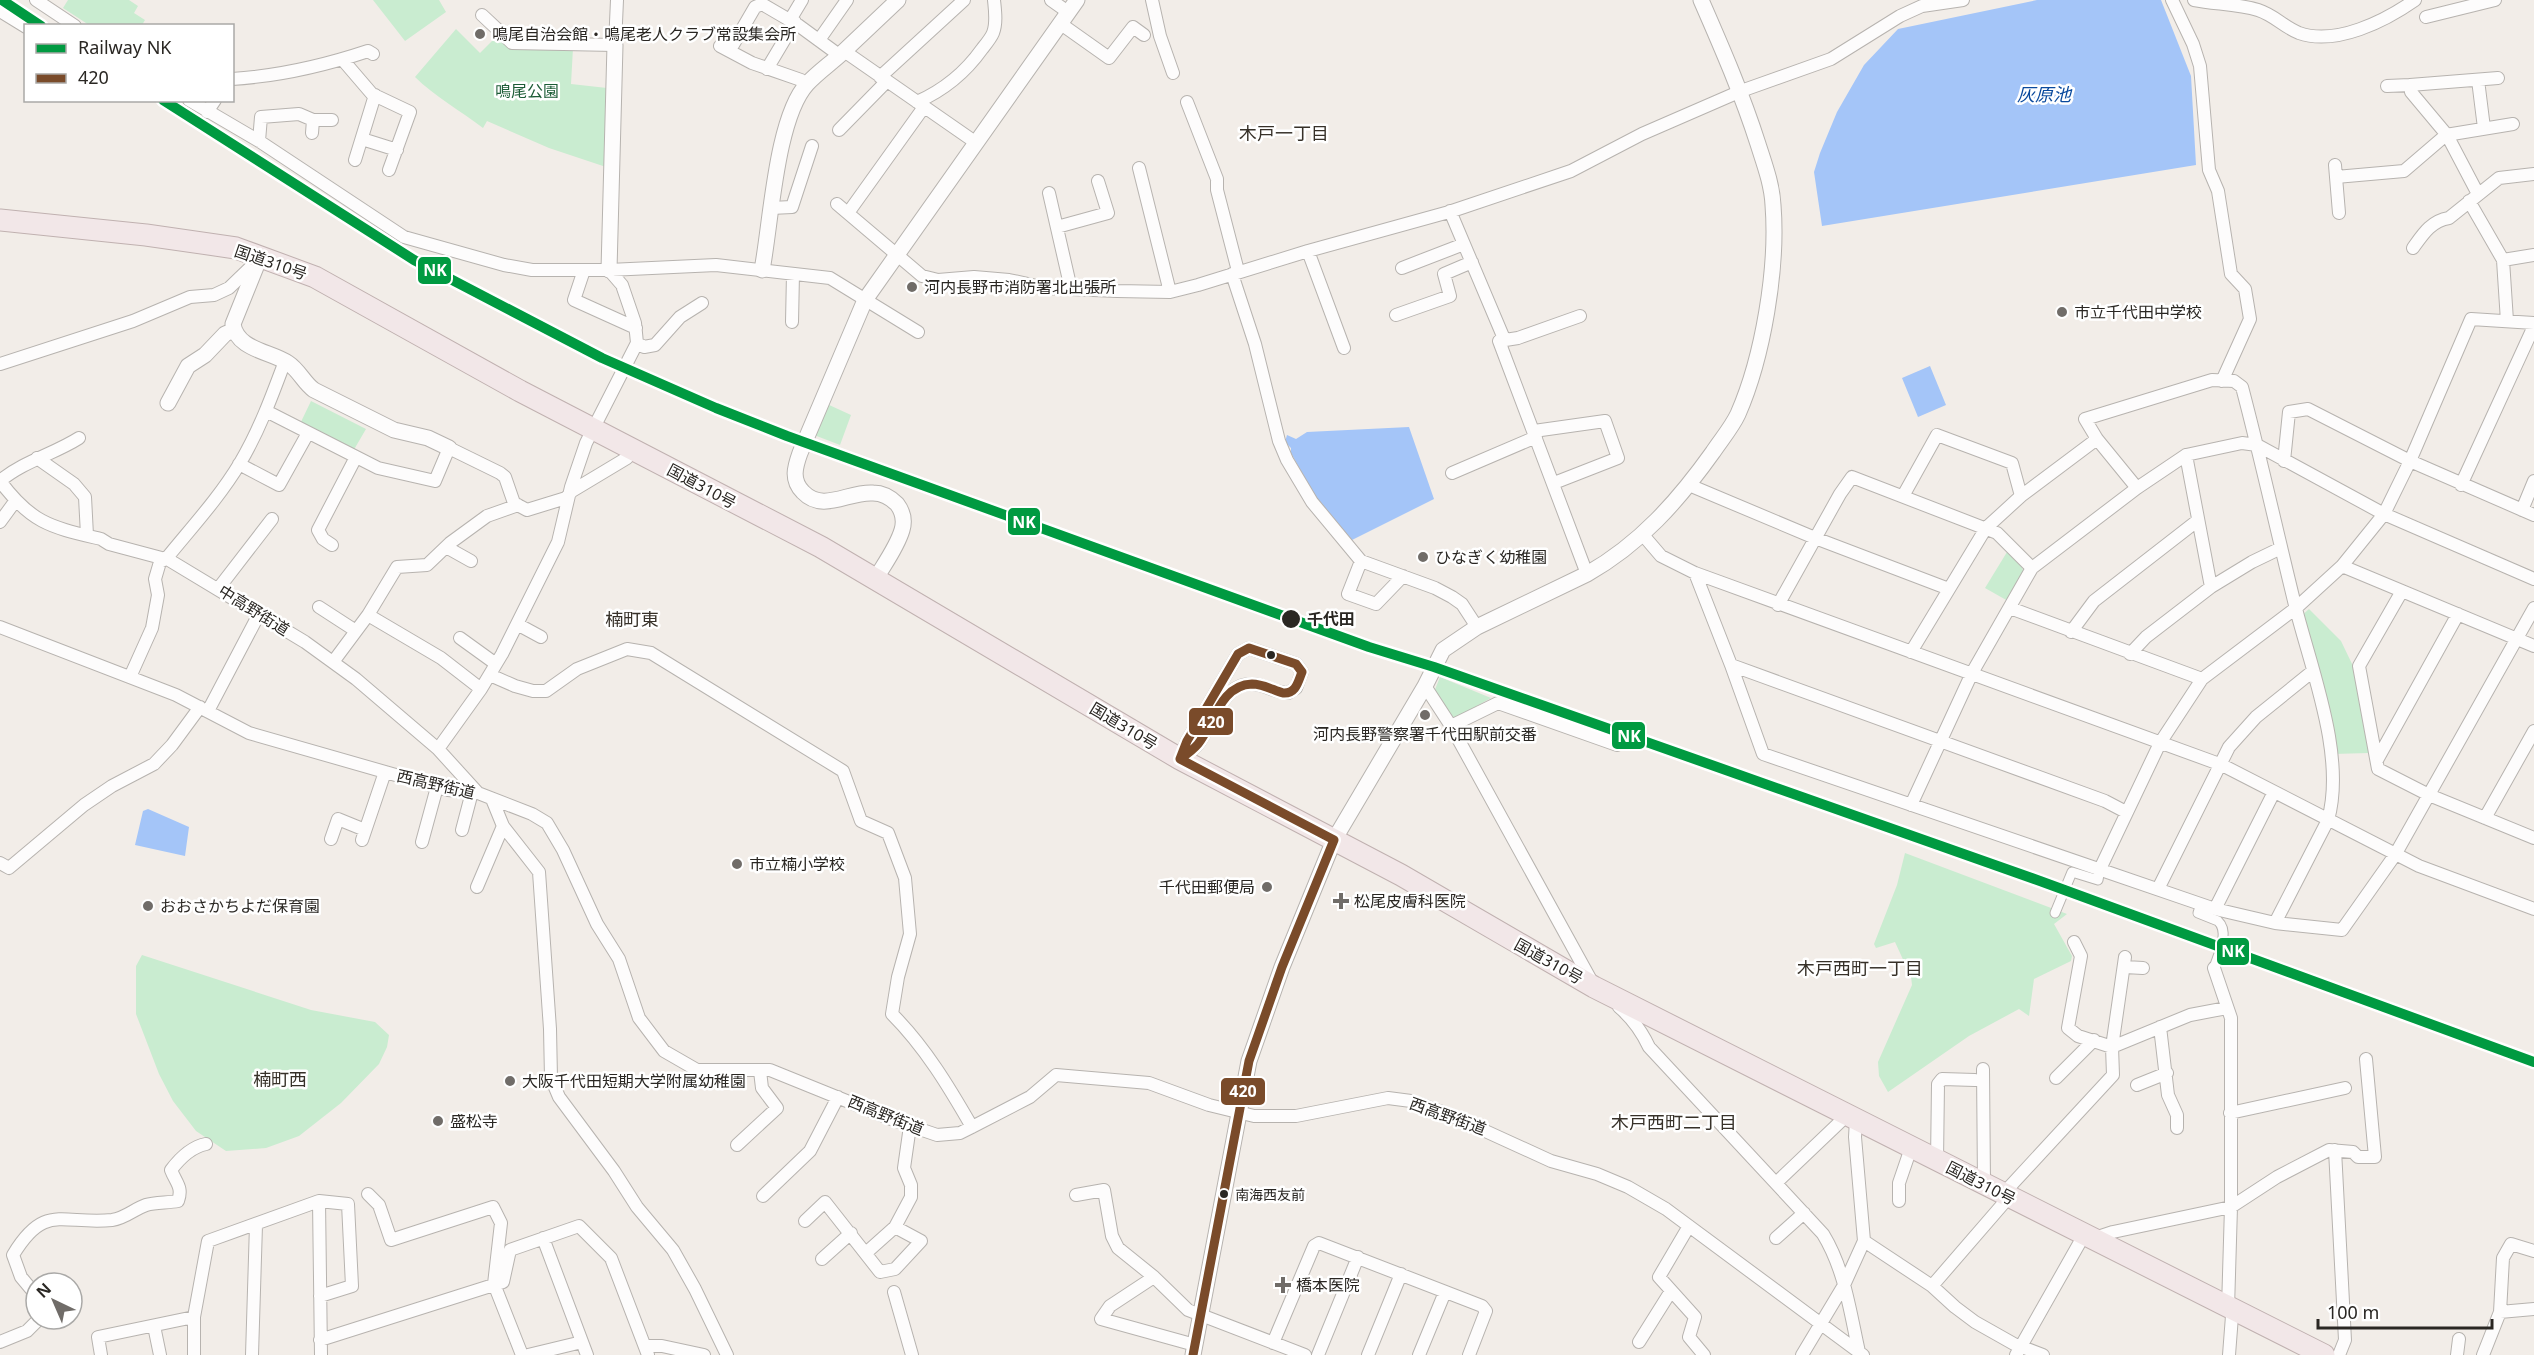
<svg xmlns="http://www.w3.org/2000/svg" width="2534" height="1355" font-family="'Noto Sans','Noto Sans JP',sans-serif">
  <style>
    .green { fill: #c9ecd0 }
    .water { fill: #a4c5f8 }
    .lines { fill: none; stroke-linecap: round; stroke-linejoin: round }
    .pedestrian-casing { stroke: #b7b3af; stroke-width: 11 }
    .minor-casing { stroke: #b7b3af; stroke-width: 14 }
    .tertiary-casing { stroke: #b7b3af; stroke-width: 17 }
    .trunk-casing { stroke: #c0b1b0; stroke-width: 23 }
    .pedestrian { stroke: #fdfcfc; stroke-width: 9 }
    .minor { stroke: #fdfcfc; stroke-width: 12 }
    .tertiary { stroke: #fdfcfc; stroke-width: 15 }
    .trunk { stroke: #f2e7e8; stroke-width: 21 }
    .bus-1-casing { stroke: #fff; stroke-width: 14 }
    .bus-1 { stroke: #7a4b2a; stroke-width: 9 }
    .rail-1-casing { stroke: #fff; stroke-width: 15 }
    .rail-1 { stroke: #009a41; stroke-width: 10 }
    .poi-dot { fill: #706c68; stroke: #fff; stroke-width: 2 }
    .stop-dot { fill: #2a2723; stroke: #fff; stroke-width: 2 }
    .labels { text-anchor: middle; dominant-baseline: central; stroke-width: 5; stroke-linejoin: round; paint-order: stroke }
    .bus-label { font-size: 14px; fill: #2a2723; stroke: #fff; text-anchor: start }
    .poi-label { font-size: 16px; fill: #2a2723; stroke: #fff; text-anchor: start }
    .park-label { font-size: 16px; fill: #1c5c36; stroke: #fff }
    .street-label { font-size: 16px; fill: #2a2723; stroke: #fff }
    .stop-label { font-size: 16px; font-weight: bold; fill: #2a2723; stroke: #fff; text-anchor: start }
    .water-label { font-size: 18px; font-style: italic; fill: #09499d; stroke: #fff }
    .neighbourhood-label { font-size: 18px; fill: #373129; stroke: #fff }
    .line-badge { stroke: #fff; stroke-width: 2 }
    .badge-label { font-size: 16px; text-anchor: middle; font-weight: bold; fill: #fff }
  </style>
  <rect width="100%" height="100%" fill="#f2ede8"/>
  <!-- green -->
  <path class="green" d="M 68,0 L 129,0 L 138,6 L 134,13 L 145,20 L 142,25 L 89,25 L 63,8 Z
    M 373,0 L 439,0 L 446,12 L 405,41 Z
    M 456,29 L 480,53 L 498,35 L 573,48 L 571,84 L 607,88 L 606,167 L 549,148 L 487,121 L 483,128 C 461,111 434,96 415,77 Z
    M 311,401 L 366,429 L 352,453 L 299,426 Z
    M 827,404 L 851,415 L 840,445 L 814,435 Z
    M 2007,552 L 2021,565 L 2024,573 L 2008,601 L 1985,588 Z
    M 2309,609 L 2341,641 L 2353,666 L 2369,753 L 2333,754 L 2300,617 Z
    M 1440,677 L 1491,698 L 1452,720 L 1434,692 Z
    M 1905,853 L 2067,914 L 2054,924 L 2072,956 L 2071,961 L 2034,979 L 2029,1016 L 2019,1009 L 1969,1036 L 1888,1092 L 1879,1076 L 1878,1062 L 1912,985 L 1910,968 L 1906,966 L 1895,942 L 1876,948 L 1874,944 L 1897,885 Z
    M 142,955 L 311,1010 L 375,1022 L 389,1035 L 387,1047 L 379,1064 L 341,1103 L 299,1136 L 266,1148 L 226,1151 L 196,1131 L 173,1101 L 159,1074 L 136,1014 L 136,966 Z"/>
  <!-- water -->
  <path class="water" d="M 2037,0 L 2161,0 L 2191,76 L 2196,165 L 1822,226 L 1814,172 L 1820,153 L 1837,112 L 1864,65 L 1898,29 Z
    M 1930,366 L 1946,405 L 1918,417 L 1902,378 Z
    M 1409,427 L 1434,499 L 1352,540 L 1316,498 L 1291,453 L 1291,448 L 1285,442 L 1287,435 L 1296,439 L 1307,432 Z
    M 148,809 L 189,827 L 185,856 L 135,845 L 143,811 Z"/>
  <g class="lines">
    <!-- pedestrian casing -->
    <g class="pedestrian-casing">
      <path id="pedestrian" d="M 2201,904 L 2198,913 L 2218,921 C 2230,932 2218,955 2214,968
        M 2055,913 L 2072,872 L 2098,880 L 2100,869"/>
    </g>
    <!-- minor casing -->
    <g class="minor-casing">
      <path id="minor" d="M 36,0 L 75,26
        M 1051,0 L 1068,12
        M 1152,0 L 1160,36 L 1173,73
        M 2172,0 L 2193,44 L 2200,66 L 2209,170 L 2218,191 L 2231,274 L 2245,289 L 2250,319 L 2222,381
        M 2194,0 C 2215,4 2239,4 2258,10 C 2274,15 2284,27 2299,33 C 2336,46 2385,21 2415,0
        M 0,11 L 26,27
        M 482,15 L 512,43 L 615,45 L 617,0
        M 2426,17 L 2495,0
        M 790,20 L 802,0
        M 1061,24 L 1109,58 L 1133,27 L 1144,35
        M 819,40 L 847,0
        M 720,46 L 752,63 L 801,80 L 806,85
        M 730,50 L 755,7 L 762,4 L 798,25 L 839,55
        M 844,51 L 975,142
        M 342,59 L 372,94 L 410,112 L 389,170
        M 767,69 L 795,22
        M 880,77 L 964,0
        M 232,79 C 280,76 323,66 368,51 L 373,54
        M 2478,80 L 2484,128
        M 2387,86 L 2410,85
        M 189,100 L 259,141 L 404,237 L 504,265 L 532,270 L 609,270 L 716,265 L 830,278 L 918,332
        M 917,102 C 944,90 965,73 982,49 C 986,44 991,38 993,33 C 997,23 995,10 994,0
        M 1187,102 L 1217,179 L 1217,190 L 1238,271
        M 207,112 L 215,100
        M 839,130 L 887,81
        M 312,133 L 313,120
        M 362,139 L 397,150
        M 259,141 L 261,117 L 299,114 L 313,120 L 332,120
        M 355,160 L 375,95
        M 2335,165 L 2339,213
        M 1139,168 L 1170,292
        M 2336,177 L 2404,171 L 2446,135 L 2513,124
        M 1049,193 L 1071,289
        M 2478,194 L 2447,135 L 2411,92 L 2410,85 L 2498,78
        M 2469,201 L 2503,260 L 2507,321
        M 837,204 L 922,276 L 938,280 L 974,277 L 1009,280 L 1046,288 L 1117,291 L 1170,292 L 1198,285 L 1308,251 L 1449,212 L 1571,171 L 1642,134 L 1741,91 L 1831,59 L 1900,16 L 1922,6 L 1963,0
        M 771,208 L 792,207 L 812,146
        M 1450,211 L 1505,341
        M 848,213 L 924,107
        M 1057,227 L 1108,213 L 1098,181
        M 2413,248 C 2423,234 2431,221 2449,218 L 2499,178 L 2534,174
        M 1308,251 L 1344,348
        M 2503,260 L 2534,255
        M 1402,268 L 1464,244
        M 584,270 L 574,300 L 636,328
        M 1232,274 L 1255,344 L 1279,441 L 1287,460 L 1312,502 L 1361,561 L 1435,588 L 1452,597 L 1462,604 L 1477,627
        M 1396,315 L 1450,296 L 1444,274 L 1472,262
        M 1580,316 L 1518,338 L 1499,341 L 1587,574
        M 792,322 L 793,274
        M 637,343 L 644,347 L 655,345 L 680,317 L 702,303
        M 0,364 L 133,321 L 190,297 L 214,295 L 229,288 L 256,262
        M 266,411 L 378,468 L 435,481 L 449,448 L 500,473 L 505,477 L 514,503 L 527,510 L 566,498 L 572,491 L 627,458 L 631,449
        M 1534,431 L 1605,421 L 1618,458 L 1554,483
        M 37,458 L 74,484 L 85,497 L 87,535
        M 2284,461 L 2289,412 L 2308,409 L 2410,461 L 2534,515
        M 239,464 L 279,485 L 308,433
        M 1452,473 L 1536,437
        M 0,481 C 32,524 51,527 101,539 L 109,544 L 169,560 L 305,642 L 356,679 L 438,749 L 478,793
        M 0,481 C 24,461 54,454 79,438
        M 1689,485 L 1815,538 L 1949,589
        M 2461,485 L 2534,326
        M 2137,488 L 2097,439 L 2085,419 L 2212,380 L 2234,381 L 2242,387 C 2261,459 2277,532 2295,605 C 2311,669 2346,756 2328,820 L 2275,923
        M 1903,496 L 1937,435 L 2012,463 L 2021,496
        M 2522,510 L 2534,481
        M 0,522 L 16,500
        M 1643,535 L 1661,556 L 1695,573 L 2222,765 L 2419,866 L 2534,909
        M 332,545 L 323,539 L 318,530 L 356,457
        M 446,547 L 471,561
        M 1361,561 L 1348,594 L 1376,604 L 1403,576
        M 2342,566 L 2534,646
        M 1695,573 L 1731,665 L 1763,754 L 2215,909 L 2275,923 L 2342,930 L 2395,855 L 2534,608
        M 2211,587 L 2252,562 L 2281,548
        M 218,589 L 272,519
        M 2402,591 L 2359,666 L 2378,769 L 2429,795 L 2534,838
        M 1778,605 L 1840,494 L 1852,477 L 1997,533 L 2032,568
        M 319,607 L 356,631
        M 2010,608 L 2202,679
        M 368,615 L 441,658 L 481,689
        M 517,624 L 541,637
        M 0,627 L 176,695 L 249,733 L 448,790 L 478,793 L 532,814 L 547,823 L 563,850 L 597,924 L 619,959 L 639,1018 L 664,1051 L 697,1070 L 770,1070 L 896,1121 L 937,1135 L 960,1133 L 972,1127 L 1030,1097 L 1056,1075 L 1149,1083 L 1209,1105 L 1254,1116 L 1296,1116 L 1388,1098 L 1411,1101 L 1448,1114 L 1551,1161 L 1597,1174 L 1628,1187 L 1666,1209 L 1863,1355
        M 2071,632 L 2094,601 L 2197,521
        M 460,638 L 496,664
        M 1249,648 L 1296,664 L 1302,672 L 1296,688 L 1288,693 C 1275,693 1265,684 1252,684 C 1222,683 1213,725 1198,744 C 1193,750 1186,755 1180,759 L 1187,741 L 1238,654 Z
        M 1911,652 L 1986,528 L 2021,496 L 2097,439
        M 2130,654 L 2146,637 L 2211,587 L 2186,455
        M 333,662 L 368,615 L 397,567 L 427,565 L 450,543 L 487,516 L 518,505
        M 1731,665 L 2105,801 L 2126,812
        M 490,675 L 515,686 L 533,691 L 546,691 L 577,669 L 627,649 L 651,653 L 843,771 L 861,821 L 888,833 L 905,878 L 910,934 L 898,977 L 892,1014 C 925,1047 949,1087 972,1127
        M 130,677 L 152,628 L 158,595 L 155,579 L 160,562 L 166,559 C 191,528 219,498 240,463 C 259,431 272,396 285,361
        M 1425,686 L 1451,726 L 1593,984
        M 208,711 L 259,614
        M 1451,726 L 1498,703 L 1617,745
        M 438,749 L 481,689 L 502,654 L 558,542 L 571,487 L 586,443 L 637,343 L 635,323 L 622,285 L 609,270
        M 2377,760 L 2458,614
        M 492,799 L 503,826 L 539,872 L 550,1029 L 551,1078 L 559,1097 L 614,1171 L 637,1207 L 673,1250 L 695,1289 L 727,1355
        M 1911,805 L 1972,673 L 2032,568 L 2137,488 L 2186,455 L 2242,443 L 2257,445 L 2384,514 L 2534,579
        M 2485,818 L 2534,731
        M 462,830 L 472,792
        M 331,839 L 338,819 L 365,830
        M 362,840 L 385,772
        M 422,842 L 437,787
        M 0,863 L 9,868 L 84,805 L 112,786 L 154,764 L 172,745 L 200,707
        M 2100,869 L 2160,743 L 2202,679 L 2296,608 L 2342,566 L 2384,514 L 2410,461 L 2471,319 L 2534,323
        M 477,887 L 503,826
        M 2158,889 L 2229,747 L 2256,717 L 2313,671
        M 2215,909 L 2274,792
        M 2074,942 L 2081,956 L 2068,1028 L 2078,1036 L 2112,1047 L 2190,1015 L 2227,1008
        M 2125,967 L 2143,968
        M 2214,968 L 2231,1018 L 2231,1207 L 2228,1308
        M 1619,1007 C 1632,1018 1642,1032 1649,1047 L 1823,1234 C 1845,1270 1850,1312 1859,1352
        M 2160,1027 L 2168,1095 L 2177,1115 L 2177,1128
        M 1983,1069 L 1984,1184
        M 2056,1078 L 2094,1040
        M 2137,1085 L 2167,1073
        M 2230,1113 L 2345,1088
        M 737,1145 L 777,1108 L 762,1088 L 760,1071
        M 2335,1150 L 2345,1340 L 2339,1355
        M 1937,1161 L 1938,1084 L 1942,1079 L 1975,1080
        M 1776,1183 L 1840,1122 L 1845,1114
        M 368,1194 L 379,1205 L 391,1240 L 493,1207 L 501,1223 L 494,1284 L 522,1355
        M 2003,1194 L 2113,1075 L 2112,1047 L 2125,957
        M 1076,1195 L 1104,1190 L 1112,1236 L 1118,1248 L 1154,1277 L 1188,1310 L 1305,1355
        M 763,1196 L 810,1151 L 838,1097
        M 319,1201 L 348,1204 L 352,1286 L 320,1296
        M 1899,1201 L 1899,1183 L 1911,1148
        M 805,1221 L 825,1202 L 880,1272 L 895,1269 L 921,1241 L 895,1227
        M 1689,1226 L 1659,1277 L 1695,1317 L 1689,1337 L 1704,1355
        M 543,1238 L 587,1355
        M 1776,1238 L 1804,1213
        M 2092,1239 L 2113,1232 L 2231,1207 L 2277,1177 L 2329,1150 L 2353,1152 L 2358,1157 L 2375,1157 L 2366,1059
        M 1864,1241 L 1932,1286 L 1955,1307 L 1975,1322 L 2014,1344 L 2043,1355
        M 867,1252 L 895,1227 L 911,1197 L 911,1185 L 904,1168 L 910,1126
        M 822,1259 L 851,1233
        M 1154,1277 L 1110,1306 L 1101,1319 L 1195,1345
        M 1932,1286 L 2009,1197
        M 894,1292 L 912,1355
        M 36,1295 L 21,1277 L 13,1255 C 45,1202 62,1225 112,1220 C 126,1218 134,1209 146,1205 C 155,1202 168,1203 178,1201 C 183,1187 176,1183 171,1170 C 180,1158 191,1147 206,1144
        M 2500,1312 L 2534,1309
        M 154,1326 L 160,1355
        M 320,1340 L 503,1282 L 510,1250 L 579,1226 L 611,1258 L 648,1355
        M 0,1342 L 27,1331 L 39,1319
        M 1639,1342 L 1671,1291
        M 1273,1343 L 1314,1246 L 1319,1243 L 1482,1306 L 1486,1311 L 1469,1355
        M 645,1346 L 662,1346 L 704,1355
        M 101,1355 L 98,1337 L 194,1317
        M 194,1355 L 194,1317 L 208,1241 L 319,1201 L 321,1355
        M 252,1355 L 256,1225
        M 528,1355 L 582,1342
        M 1318,1355 L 1358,1257
        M 1368,1355 L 1401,1274
        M 1419,1355 L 1445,1292
        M 1802,1355 L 1844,1285 L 1864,1241 L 1855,1137 L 1856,1120
        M 2016,1355 L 2084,1235
        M 2229,1355 L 2232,1316 L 2230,1309
        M 2457,1355 L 2459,1339
        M 2483,1355 L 2500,1312 L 2503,1258 L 2511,1244 L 2534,1251"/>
    </g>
    <!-- tertiary casing -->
    <g class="tertiary-casing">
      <path id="tertiary" d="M 260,257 L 233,324 C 237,350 270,351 288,363 C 299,370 304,383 314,390 L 394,430 L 428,438 L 449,448
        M 609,270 L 615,45
        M 762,270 C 771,223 776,118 807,84 C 817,73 830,64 841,54 C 860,36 879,18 898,0
        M 168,403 L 188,366 L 205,355 L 225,334 L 234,330
        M 876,578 C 885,563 897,547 902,530 C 905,520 903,512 897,504 C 890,497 882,493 873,493 C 849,491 823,513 803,492 C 791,480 795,467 800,453 L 865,300 L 1077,0
        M 1193,1355 L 1249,1061 L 1282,967 L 1334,840 L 1425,686 L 1443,650 L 1477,627 L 1587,574 C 1640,544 1678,501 1713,452 C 1721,440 1732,427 1738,414 C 1763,357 1778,268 1773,205 C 1772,184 1764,163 1758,144 C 1742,94 1722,48 1701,0"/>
    </g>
    <!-- trunk casing -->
    <g class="trunk-casing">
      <path id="trunk" d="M 0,220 L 146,235 L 236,248 L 315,277 L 520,391 L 821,547 L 1180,759 L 1401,875 L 1594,987 L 2324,1355"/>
    </g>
    <!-- pedestrian -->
    <use href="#pedestrian" class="pedestrian"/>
    <!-- minor -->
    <use href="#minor" class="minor"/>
    <!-- tertiary -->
    <use href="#tertiary" class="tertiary"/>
    <!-- trunk -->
    <use href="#trunk" class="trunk"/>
    <!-- bus-1 casing -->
    <g class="bus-1-casing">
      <path id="bus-1" d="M 1249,648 L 1296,664 L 1302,672 C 1298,682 1296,694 1283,693 C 1273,690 1263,684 1252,684 C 1220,685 1214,724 1198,744 C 1193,750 1186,755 1180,759 L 1187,741 L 1238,654 Z
        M 1180,759 L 1334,840
        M 1193,1355 L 1249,1061 L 1282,967 L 1334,840"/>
    </g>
    <!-- bus-1 -->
    <use href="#bus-1" class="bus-1"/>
    <!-- rail-1 casing -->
    <g class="rail-1-casing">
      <path id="rail-1" d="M 2,0 L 41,26
        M 163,100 L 414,260 L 602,358 L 716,408 L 787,436 L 1369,647 L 1434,667 L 2040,881 L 2534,1062"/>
    </g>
    <!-- rail-1 -->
    <use href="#rail-1" class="rail-1"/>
  </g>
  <!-- markers -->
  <g class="poi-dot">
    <circle cx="480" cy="34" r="6"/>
    <circle cx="912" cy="287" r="6"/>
    <circle cx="2062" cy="312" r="6"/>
    <circle cx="1423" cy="557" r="6"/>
    <circle cx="1425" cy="715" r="6"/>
    <circle cx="737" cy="864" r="6"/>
    <circle cx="1267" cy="887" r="6"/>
    <path d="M1338 892h6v6h6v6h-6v6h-6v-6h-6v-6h6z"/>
    <circle cx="148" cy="906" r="6"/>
    <circle cx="510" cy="1081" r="6"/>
    <circle cx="438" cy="1121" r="6"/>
    <path d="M1280 1276h6v6h6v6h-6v6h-6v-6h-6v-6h6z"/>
  </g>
  <g class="stop-dot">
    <circle cx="1291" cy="619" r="10"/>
    <circle cx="1271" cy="655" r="5"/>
    <circle cx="1224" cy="1194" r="5"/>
  </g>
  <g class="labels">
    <!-- bus labels -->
    <g class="bus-label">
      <text x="1235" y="1194">南海西友前</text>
    </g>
    <!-- poi labels -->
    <g class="poi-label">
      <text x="492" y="34">鳴尾自治会館・鳴尾老人クラブ常設集会所</text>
      <text x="924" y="287">河内長野市消防署北出張所</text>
      <text x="2074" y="312">市立千代田中学校</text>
      <text x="1435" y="557">ひなぎく幼稚園</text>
      <text x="1425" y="734" text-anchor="middle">河内長野警察署千代田駅前交番</text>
      <text x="749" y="864">市立楠小学校</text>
      <text x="1255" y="887" text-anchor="end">千代田郵便局</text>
      <text x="1354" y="901">松尾皮膚科医院</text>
      <text x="160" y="906">おおさかちよだ保育園</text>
      <text x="522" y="1081">大阪千代田短期大学附属幼稚園</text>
      <text x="450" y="1121">盛松寺</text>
      <text x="1296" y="1285">橋本医院</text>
    </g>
    <!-- park labels -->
    <g class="park-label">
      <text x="527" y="91">鳴尾公園</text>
    </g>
    <!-- street labels -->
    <g class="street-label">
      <text transform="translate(271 262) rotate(19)">国道310号</text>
      <text transform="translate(702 486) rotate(28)">国道310号</text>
      <text transform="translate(254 610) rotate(32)">中高野街道</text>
      <text transform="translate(1124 726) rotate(31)">国道310号</text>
      <text transform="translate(436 784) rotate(13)">西高野街道</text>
      <text transform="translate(1549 961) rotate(29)">国道310号</text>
      <text transform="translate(886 1115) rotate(22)">西高野街道</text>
      <text transform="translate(1448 1116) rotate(20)">西高野街道</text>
      <text transform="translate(1981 1183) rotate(27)">国道310号</text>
    </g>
    <!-- stop labels -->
    <g class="stop-label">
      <text x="1307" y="619">千代田</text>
    </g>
    <!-- water labels -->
    <g class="water-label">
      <text x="2044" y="94">灰原池</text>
    </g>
    <!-- neighbourhood labels -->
    <g class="neighbourhood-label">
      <text x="1284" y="133">木戸一丁目</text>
      <text x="632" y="619">楠町東</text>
      <text x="1860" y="968">木戸西町一丁目</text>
      <text x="280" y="1079">楠町西</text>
      <text x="1674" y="1122">木戸西町二丁目</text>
    </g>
  </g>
  <g class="line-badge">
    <rect x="417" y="256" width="35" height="29" rx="6" fill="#009a41"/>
    <rect x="1007" y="507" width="34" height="29" rx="6" fill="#009a41"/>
    <rect x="1188" y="707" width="46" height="29" rx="6" fill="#7a4b2a"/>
    <rect x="1611" y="721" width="35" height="29" rx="6" fill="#009a41"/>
    <rect x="2216" y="937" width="34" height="29" rx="6" fill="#009a41"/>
    <rect x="1220" y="1077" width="46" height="29" rx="6" fill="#7a4b2a"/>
  </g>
  <g class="badge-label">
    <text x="435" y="276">NK</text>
    <text x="1024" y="528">NK</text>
    <text x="1211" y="728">420</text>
    <text x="1629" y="742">NK</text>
    <text x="2233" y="957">NK</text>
    <text x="1243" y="1097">420</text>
  </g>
  <!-- legend -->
  <rect x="24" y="24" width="210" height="78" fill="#ffffff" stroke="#aaa9a7" stroke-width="1.5"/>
  <rect x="36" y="44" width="30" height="9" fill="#009a41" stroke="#aaa9a7" stroke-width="1.5"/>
  <text x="78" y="54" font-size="18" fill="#2a2723">Railway NK</text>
  <rect x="36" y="74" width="30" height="9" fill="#7a4b2a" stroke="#aaa9a7" stroke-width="1.5"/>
  <text x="78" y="84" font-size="18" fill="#2a2723">420</text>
  <!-- north arrow -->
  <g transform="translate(54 1301) rotate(316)"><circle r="28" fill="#ffffff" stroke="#aaa9a7" stroke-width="1.5"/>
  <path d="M0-4.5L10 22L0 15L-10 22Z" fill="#706c68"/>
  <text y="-9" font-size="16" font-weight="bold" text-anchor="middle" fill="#2a2723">N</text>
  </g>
  <!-- scale -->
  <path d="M2318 1319v9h174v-9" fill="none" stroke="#2a2723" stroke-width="3"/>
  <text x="2327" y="1319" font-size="18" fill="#2a2723" stroke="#ffffff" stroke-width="4.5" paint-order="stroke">100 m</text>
</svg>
